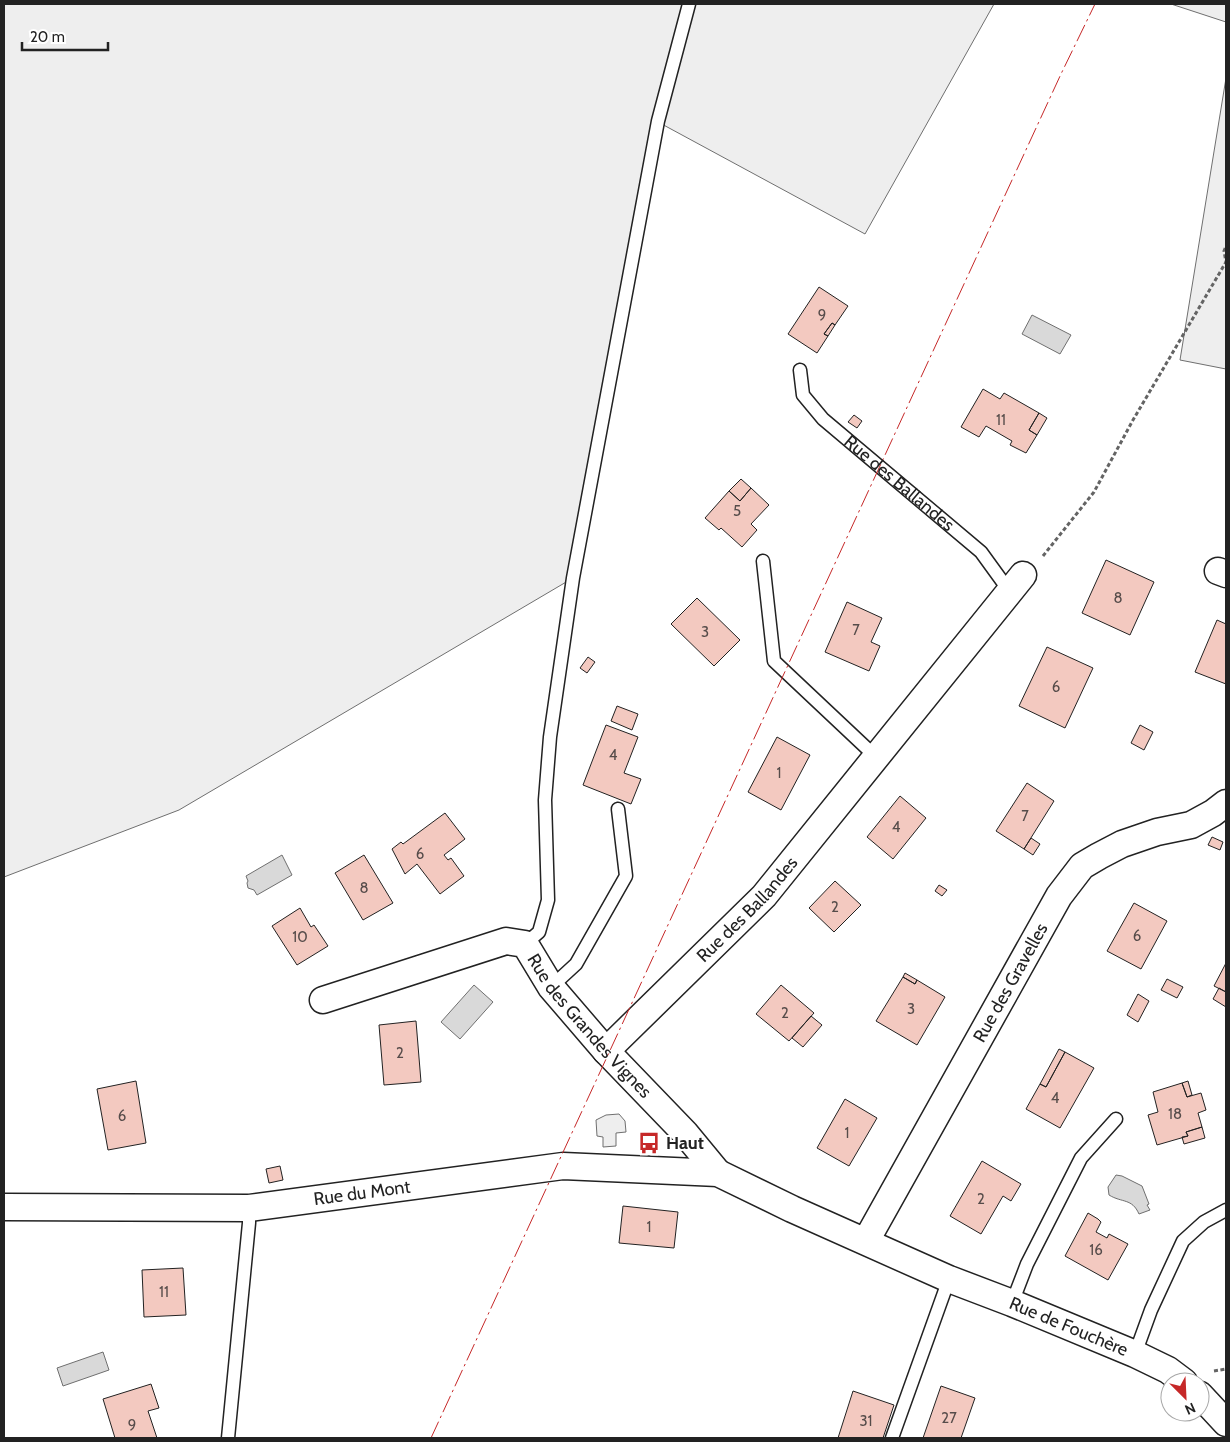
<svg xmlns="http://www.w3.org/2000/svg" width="1230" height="1442" font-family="Cabin,sans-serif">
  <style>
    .green { fill: #eee; stroke: #6f6f6f }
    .water { fill: #d9d9d9; stroke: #6f6f6f }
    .building { fill: #f3c9c0; stroke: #222 }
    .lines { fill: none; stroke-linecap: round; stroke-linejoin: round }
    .lane-casing { stroke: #222; stroke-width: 15 }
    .street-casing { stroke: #222; stroke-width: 29 }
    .path { stroke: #646464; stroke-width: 3; stroke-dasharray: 4 2.5; stroke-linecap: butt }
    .lane { stroke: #fff; stroke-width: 12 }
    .street { stroke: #fff; stroke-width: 26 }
    .power { stroke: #c62828; stroke-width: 1; stroke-dasharray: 18 4 2.5 4; stroke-linecap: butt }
    .labels { text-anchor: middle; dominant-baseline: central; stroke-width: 4; stroke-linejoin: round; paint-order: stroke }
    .number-label { font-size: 15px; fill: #564c4a }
    .street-label { font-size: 18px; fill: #222; stroke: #fff }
    .poi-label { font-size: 18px; font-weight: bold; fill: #222; stroke: #fff; text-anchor: start }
  </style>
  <rect width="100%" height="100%" fill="#fff"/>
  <!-- green -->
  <path class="green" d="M 4,4 L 994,4 L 865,234 L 658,122 L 573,578 L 179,810 L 4,877 Z
    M 1171,4 L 1226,4 L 1226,22 Z
    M 1226,78 L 1226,369 L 1180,360 Z
    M 619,1114 L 625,1121 L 626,1132 L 616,1133 L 616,1146 L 603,1147 L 603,1137 L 597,1136 L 596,1120 L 606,1115 Z"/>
  <!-- water -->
  <path class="water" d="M 1032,315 L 1071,335 L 1060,354 L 1022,334 Z
    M 282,855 L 292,875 L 257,895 L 254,890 L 248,888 L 247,883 L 248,881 L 246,876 Z
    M 474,985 L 493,1002 L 460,1039 L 441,1022 Z
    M 1116,1175 L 1122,1176 L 1142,1186 L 1149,1204 L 1147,1205 L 1150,1210 L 1139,1214 C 1132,1198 1122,1203 1109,1195 L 1108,1187 Z
    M 103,1352 L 109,1370 L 63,1386 L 57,1368 Z"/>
  <!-- building -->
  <path class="building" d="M 819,287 L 848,306 L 835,325 L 832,323 L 824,334 L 828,336 L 817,353 L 788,334 Z
    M 832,323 L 835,325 L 828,336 L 824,334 Z
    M 983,389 L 1000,399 L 1004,393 L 1039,413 L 1029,430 L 1037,435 L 1026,453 L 1010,445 L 1012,441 L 986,426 L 979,437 L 961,427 Z
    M 1039,413 L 1047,418 L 1037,435 L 1029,430 Z
    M 854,415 L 862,421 L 857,428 L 848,422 Z
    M 741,479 L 751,488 L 740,501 L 729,491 Z
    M 751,488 L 769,505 L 751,524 L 757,530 L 742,547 L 721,528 L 719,530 L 705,518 L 729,491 L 740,501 Z
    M 1106,560 L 1154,582 L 1130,635 L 1082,613 Z
    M 697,598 L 740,640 L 714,666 L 671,624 Z
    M 847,602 L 882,618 L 871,642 L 880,646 L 869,671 L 825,652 Z
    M 1217,620 L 1226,624 L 1226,684 L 1195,672 Z
    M 1047,647 L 1093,668 L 1065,728 L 1019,706 Z
    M 588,657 L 595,662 L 587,673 L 580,668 Z
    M 617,706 L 638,714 L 632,730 L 611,721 Z
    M 606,725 L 638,737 L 624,773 L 641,779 L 631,804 L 583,785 Z
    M 1140,725 L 1153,732 L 1144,750 L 1131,743 Z
    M 777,737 L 810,755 L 781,810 L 748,792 Z
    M 1027,783 L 1054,801 L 1024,849 L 996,831 Z
    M 900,796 L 926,818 L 893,859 L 867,837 Z
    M 445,813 L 465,839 L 444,855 L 448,860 L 451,858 L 464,876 L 440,894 L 417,864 L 405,874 L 392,849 L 401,842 L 403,844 Z
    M 1212,837 L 1223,842 L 1220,850 L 1208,845 Z
    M 1031,838 L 1040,844 L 1033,855 L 1024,849 Z
    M 364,855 L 393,903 L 363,920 L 335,873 Z
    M 835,881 L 861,905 L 834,932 L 809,908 Z
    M 939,885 L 947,890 L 942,896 L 935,891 Z
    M 1134,903 L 1167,921 L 1141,969 L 1107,951 Z
    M 300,908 L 311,927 L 314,925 L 328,946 L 297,965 L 272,926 Z
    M 1226,963 L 1226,992 L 1214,986 Z
    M 905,973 L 917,980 L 915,984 L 903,977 Z
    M 903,977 L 915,984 L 917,980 L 945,997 L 917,1045 L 876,1021 Z
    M 1167,979 L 1183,987 L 1177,998 L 1161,990 Z
    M 781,985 L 814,1013 L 789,1041 L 756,1014 Z
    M 1219,988 L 1226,992 L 1226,1007 L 1213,999 Z
    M 1138,994 L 1149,1001 L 1138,1022 L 1127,1015 Z
    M 811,1016 L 822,1025 L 803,1047 L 792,1038 Z
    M 416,1021 L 421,1082 L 384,1085 L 379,1025 Z
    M 1059,1049 L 1065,1052 L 1046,1087 L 1040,1084 Z
    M 1065,1052 L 1094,1068 L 1060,1128 L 1026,1109 L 1040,1084 L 1046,1087 Z
    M 136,1081 L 146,1143 L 108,1150 L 97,1089 Z
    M 1188,1081 L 1192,1095 L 1187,1097 L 1182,1083 Z
    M 1182,1083 L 1187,1097 L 1201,1093 L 1206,1110 L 1198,1113 L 1202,1127 L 1186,1132 L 1188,1136 L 1157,1145 L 1148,1115 L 1158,1112 L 1153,1092 Z
    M 845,1099 L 877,1118 L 849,1166 L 817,1148 Z
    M 1202,1127 L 1205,1138 L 1184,1144 L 1182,1137 L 1188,1136 L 1186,1132 Z
    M 982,1161 L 1021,1184 L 1011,1201 L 1003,1196 L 981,1234 L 950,1216 Z
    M 280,1166 L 283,1180 L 269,1183 L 266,1169 Z
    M 623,1206 L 678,1212 L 674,1248 L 619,1243 Z
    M 1088,1213 L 1098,1219 L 1101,1222 L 1096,1232 L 1107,1238 L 1109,1234 L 1128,1244 L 1108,1280 L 1065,1256 Z
    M 183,1268 L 186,1315 L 144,1317 L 142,1270 Z
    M 151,1384 L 159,1408 L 148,1411 L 157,1438 L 115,1438 L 103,1399 Z
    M 941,1386 L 975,1398 L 961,1438 L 923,1438 Z
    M 853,1391 L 894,1405 L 883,1438 L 838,1438 Z"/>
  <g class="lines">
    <!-- lane casing -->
    <g class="lane-casing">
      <g id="lane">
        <path id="s1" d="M 800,370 L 803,395 L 823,419 L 981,552 L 1010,592"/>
        <path d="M 763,561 L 774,661 L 876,757"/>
        <path d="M 525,944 L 539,932 L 548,900 L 545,800 L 550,737 L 573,578 L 658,121 L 689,4"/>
        <path d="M 551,987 L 576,964 L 626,876 L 618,809"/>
        <path d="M 1012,1303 L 1027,1264 L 1081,1158 L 1116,1119"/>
        <path d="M 1135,1354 L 1151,1310 L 1183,1241 L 1204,1222 L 1226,1210"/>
        <path d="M 228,1438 L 249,1223 L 249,1208"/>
        <path d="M 892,1438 L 949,1279"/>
      </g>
    </g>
    <!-- street casing -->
    <g class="street-casing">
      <g id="street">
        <path d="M 1218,571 L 1226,574"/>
        <path id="s2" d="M 323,1000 L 506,941 L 525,944 L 551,987 L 606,1051 L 685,1133 L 718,1173"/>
        <path id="s3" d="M 606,1051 L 764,896 L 1023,575"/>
        <path id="s4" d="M 4,1207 L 249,1208 L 563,1166 L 718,1173 L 792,1209 L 949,1279 L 1012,1303 L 1135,1354 L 1168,1370 L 1184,1382"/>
        <path id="s5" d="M 866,1241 L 1059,896 L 1082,866 L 1099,856 L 1122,844 L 1157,832 L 1191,825 L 1213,813 L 1226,803"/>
        <path d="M 1200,1395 L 1226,1423"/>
      </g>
    </g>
    <!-- path -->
    <path class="path" d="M 1043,556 L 1094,492 L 1133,420 L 1226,262 L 1224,251 L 1226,246
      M 1214,1371 L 1226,1369"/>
    <!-- lane -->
    <use href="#lane" class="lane"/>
    <!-- street -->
    <use href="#street" class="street"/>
    <!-- power -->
    <path class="power" d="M 431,1438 L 1061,74 L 1095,4"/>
  </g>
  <!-- icons -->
  <defs>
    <g id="bus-bare" transform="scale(1.725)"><path d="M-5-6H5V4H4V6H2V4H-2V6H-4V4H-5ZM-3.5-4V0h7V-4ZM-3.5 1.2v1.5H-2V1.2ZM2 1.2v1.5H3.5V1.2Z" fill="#c62828" stroke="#fff" stroke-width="2.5" paint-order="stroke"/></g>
  </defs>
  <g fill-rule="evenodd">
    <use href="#bus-bare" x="649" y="1143"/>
  </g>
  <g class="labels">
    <!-- number labels -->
    <g class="number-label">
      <text x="822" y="315">9</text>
      <text x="1001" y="420">11</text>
      <text x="737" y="511">5</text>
      <text x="1118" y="598">8</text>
      <text x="856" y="630">7</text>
      <text x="705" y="632">3</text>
      <text x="1056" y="687">6</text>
      <text x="613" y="755">4</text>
      <text x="779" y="773">1</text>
      <text x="1025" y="816">7</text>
      <text x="896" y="827">4</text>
      <text x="420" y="854">6</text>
      <text x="364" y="888">8</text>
      <text x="835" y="907">2</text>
      <text x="1137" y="936">6</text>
      <text x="300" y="937">10</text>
      <text x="911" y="1009">3</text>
      <text x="785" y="1013">2</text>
      <text x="400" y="1053">2</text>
      <text x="1055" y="1098">4</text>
      <text x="1175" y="1114">18</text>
      <text x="122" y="1116">6</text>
      <text x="847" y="1133">1</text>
      <text x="981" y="1199">2</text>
      <text x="649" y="1227">1</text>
      <text x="1096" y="1250">16</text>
      <text x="164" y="1292">11</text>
      <text x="949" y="1418">27</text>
      <text x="866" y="1421">31</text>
      <text x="132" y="1425">9</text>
    </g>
    <!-- street labels -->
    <g class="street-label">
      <text stroke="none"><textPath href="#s1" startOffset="156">Rue des Ballandes</textPath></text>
      <text stroke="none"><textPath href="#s3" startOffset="200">Rue des Ballandes</textPath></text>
      <text stroke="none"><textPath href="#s5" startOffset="296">Rue des Gravelles</textPath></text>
      <text stroke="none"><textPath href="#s2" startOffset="316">Rue des Grandes Vignes</textPath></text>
      <text stroke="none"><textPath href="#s4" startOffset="359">Rue du Mont</textPath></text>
      <text stroke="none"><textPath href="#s4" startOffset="1100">Rue de Fouchère</textPath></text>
    </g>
    <!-- poi labels -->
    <g class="poi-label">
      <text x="666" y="1143">Haut</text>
    </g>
  </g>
  <!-- border -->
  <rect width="1230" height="1442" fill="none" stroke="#222222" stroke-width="10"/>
  <!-- north arrow -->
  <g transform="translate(1185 1397) rotate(156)"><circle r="24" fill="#ffffff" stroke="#a7a7a7"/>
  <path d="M0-4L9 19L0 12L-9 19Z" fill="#c62828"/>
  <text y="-8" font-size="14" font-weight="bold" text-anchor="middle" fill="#222222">N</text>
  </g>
  <!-- scale -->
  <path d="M22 42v8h86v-8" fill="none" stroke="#222222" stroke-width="2.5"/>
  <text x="30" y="42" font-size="15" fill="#222222" stroke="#ffffff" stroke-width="4" paint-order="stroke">20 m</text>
</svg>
